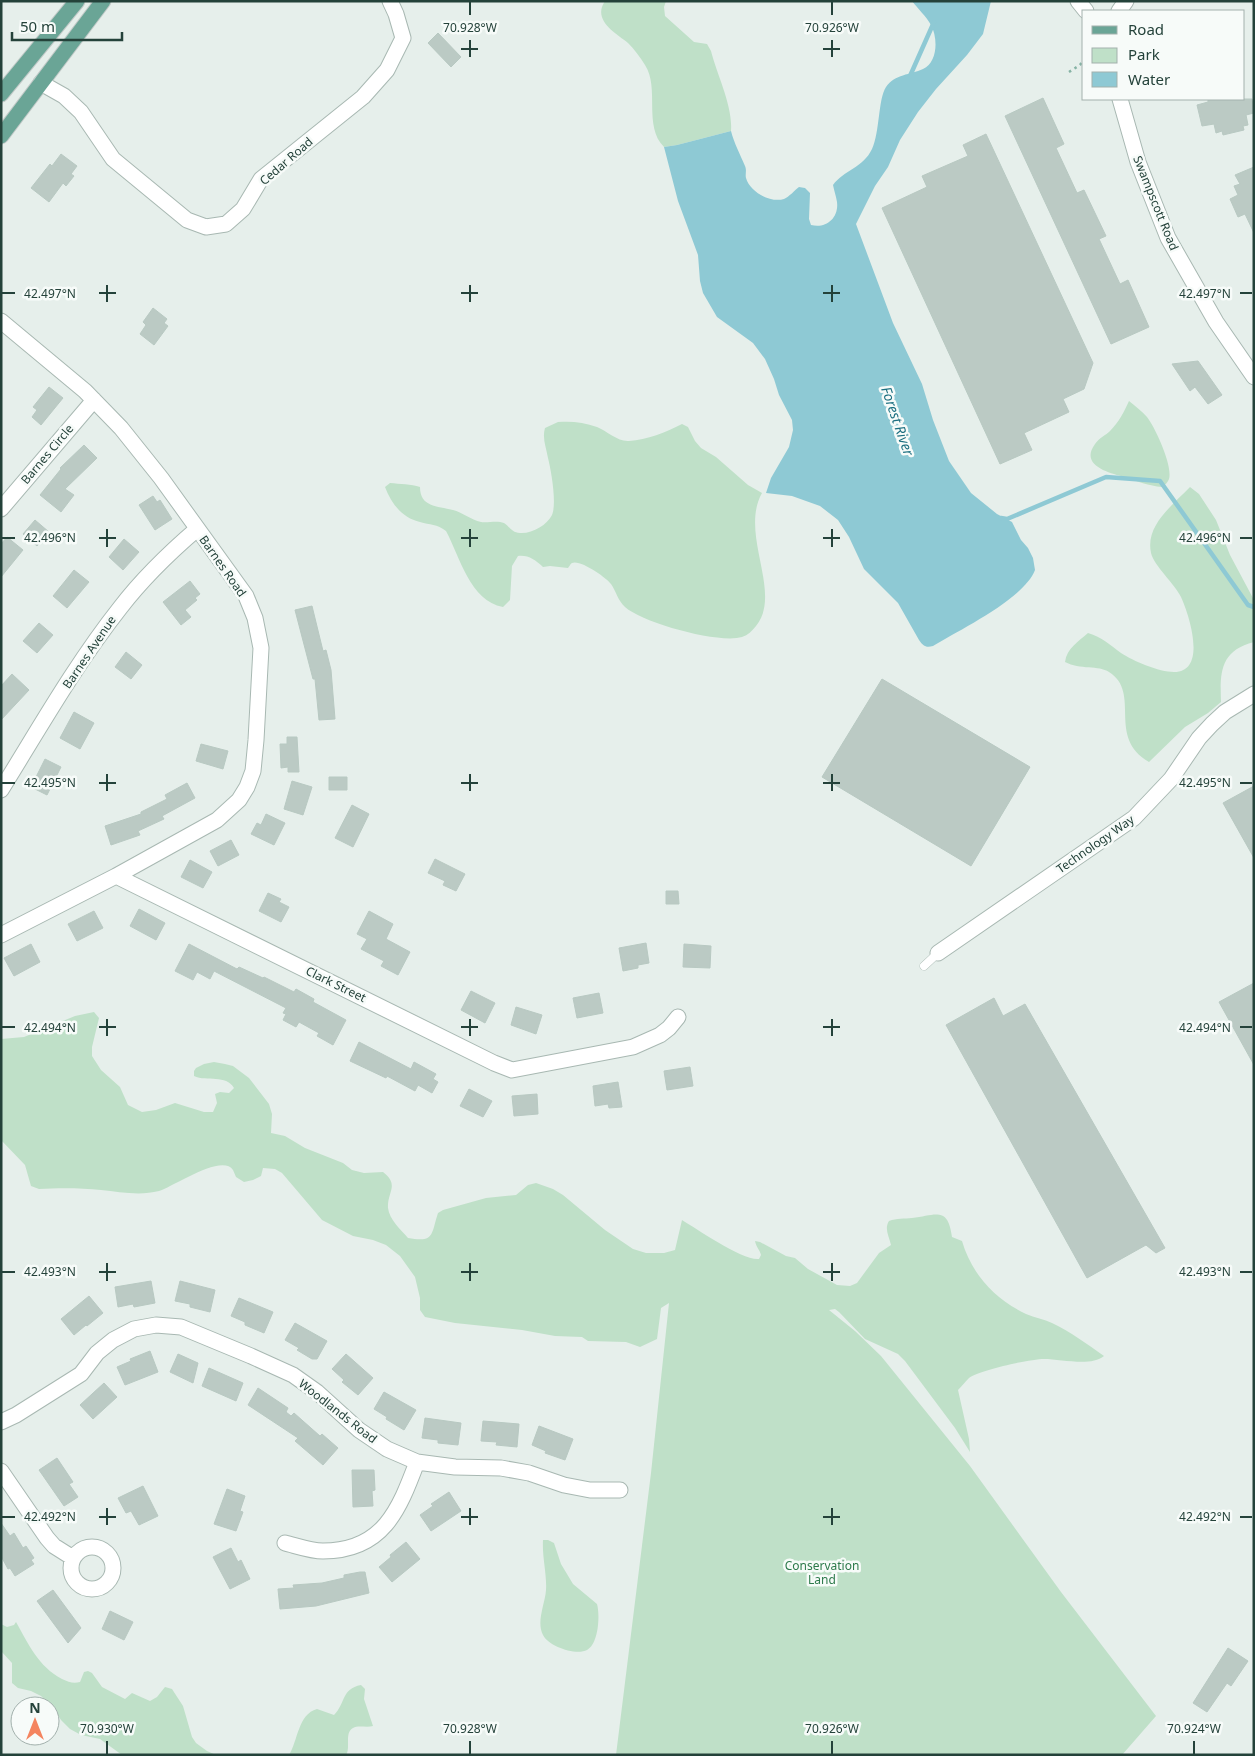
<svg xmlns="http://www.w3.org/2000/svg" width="1255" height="1756" font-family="'Noto Sans',sans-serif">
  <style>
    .green { fill: #bfe0c8 }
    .water { fill: #8ec9d4 }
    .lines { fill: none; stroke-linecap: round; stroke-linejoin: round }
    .stream { stroke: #8ec9d4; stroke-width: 4.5 }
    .building { fill: #bbcac4; stroke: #b8c9c2 }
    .service-casing { stroke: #a8b8b2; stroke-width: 9 }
    .minor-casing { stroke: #a8b8b2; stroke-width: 17 }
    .tertiary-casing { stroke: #a8b8b2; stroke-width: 17 }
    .primary-casing { stroke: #c2cac8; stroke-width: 17 }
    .path { stroke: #86b3a5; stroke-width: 2.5; stroke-dasharray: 2.5 4; stroke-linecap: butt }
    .service { stroke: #fff; stroke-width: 8 }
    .minor { stroke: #fff; stroke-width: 15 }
    .tertiary { stroke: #fff; stroke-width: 15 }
    .primary { stroke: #6aa596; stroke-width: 15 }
    .ticks { fill: none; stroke: #24423a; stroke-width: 2 }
    .labels { text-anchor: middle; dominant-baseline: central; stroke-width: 5; stroke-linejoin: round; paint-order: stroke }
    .street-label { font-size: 12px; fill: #24423a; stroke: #f7fbf9 }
    .park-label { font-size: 12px; fill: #2d7a4b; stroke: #f7fbf9 }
    .water-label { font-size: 14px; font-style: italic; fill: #1c6f80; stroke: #f7fbf9 }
    .ticks-label { font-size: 12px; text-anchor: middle; fill: #24423a; stroke: #f7fbf9; stroke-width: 5; stroke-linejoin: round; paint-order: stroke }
  </style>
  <rect width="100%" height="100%" fill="#e6efeb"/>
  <!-- green -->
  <path class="green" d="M 605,1 L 666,1 L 664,7 L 665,16 L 694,42 L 707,44 L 711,51 C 717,75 733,106 731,131 L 677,145 L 664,147 C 643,126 660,88 645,65 C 640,57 634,49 628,43 C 615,33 592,20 605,1 Z
    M 1129,401 C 1135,406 1142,411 1147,417 C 1155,427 1173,466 1169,479 C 1168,482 1165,485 1162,487 C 1149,486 1137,481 1124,477 C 1110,473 1079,466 1095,444 C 1099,438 1106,435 1110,431 C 1119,422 1124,412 1129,401 Z
    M 558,422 C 571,421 584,422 597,427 C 607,431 618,442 629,441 C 647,440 666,432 682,424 L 688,427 L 695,441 L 701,448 L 716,457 L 748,485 L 762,493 C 739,534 783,593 756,626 C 752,631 748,635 742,637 C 719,644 643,623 625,607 C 618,601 616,591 611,584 C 607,578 580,559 572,563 C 571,563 569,567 568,568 L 550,566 L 543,567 C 535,560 529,555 518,556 L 512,566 L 510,600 L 503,607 C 470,601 460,557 446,531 C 437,524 430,525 420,522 C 402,518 391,503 385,487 L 390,483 C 400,484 411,484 420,487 C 420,507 437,506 453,510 C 462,512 471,520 481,522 C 488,523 497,520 504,523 C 510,527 512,533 520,533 C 532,534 547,525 552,515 C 557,503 551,470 548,458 C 546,447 542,438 545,428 Z
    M 1190,487 L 1199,494 L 1216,520 L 1230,555 L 1254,600 L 1254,642 C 1220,651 1220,672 1221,702 L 1208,713 L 1185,727 L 1149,762 C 1106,737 1142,693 1109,672 C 1099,665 1080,670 1065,662 C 1067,648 1078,642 1088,633 C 1102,637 1110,645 1121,653 C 1133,661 1159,672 1174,672 C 1208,672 1189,614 1181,597 C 1175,584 1154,566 1151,553 C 1145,525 1173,505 1190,487 Z
    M 94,1012 L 99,1018 L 92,1047 L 92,1056 L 101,1070 L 120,1087 L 128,1105 L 142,1112 L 156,1110 L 175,1103 L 204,1112 L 213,1112 L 217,1103 L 215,1094 L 220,1092 L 229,1093 L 234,1088 C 226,1074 207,1082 194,1076 L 194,1071 L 196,1068 L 204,1064 L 214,1062 L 225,1064 L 233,1066 L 249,1078 L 269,1104 L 272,1114 L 271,1133 L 285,1136 L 305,1148 L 343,1163 L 352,1170 L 364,1173 L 383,1172 C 400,1185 387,1192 388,1208 C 389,1219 401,1230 408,1238 C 435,1243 431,1234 438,1213 L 443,1210 L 486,1198 L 516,1195 L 528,1185 L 536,1183 L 553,1189 L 563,1195 L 605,1230 L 633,1249 L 646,1253 L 664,1253 L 675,1250 L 682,1220 C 697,1229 743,1261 759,1259 L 761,1255 C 760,1250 756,1247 755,1241 L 760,1242 L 786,1256 L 795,1258 L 808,1269 L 837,1285 L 850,1286 L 857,1283 L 879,1253 L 891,1245 C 889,1236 884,1229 889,1221 C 897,1218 904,1219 912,1218 C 936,1215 948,1206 952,1237 L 962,1241 C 972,1275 995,1299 1026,1314 C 1035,1318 1044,1319 1052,1323 C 1071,1332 1087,1344 1104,1356 C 1091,1367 1061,1359 1044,1359 C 1030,1359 980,1370 969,1378 C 965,1382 962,1386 958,1390 L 969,1439 L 970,1452 L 955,1428 L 905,1361 L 898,1354 L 865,1339 L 839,1312 L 835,1309 L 829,1310 L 855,1331 L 881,1356 L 970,1466 L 1061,1592 L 1156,1716 L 1122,1755 L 616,1755 L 651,1473 L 669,1303 L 661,1308 L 657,1339 L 640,1347 L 626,1342 L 588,1341 L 582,1337 L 555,1336 L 522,1330 L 455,1323 L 425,1317 L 420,1310 L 420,1298 L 415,1277 L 400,1256 L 386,1245 L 373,1240 L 353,1236 L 322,1220 L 282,1173 L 275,1169 L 263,1168 L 261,1176 L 253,1180 L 244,1182 L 236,1177 C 235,1175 234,1172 233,1170 C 222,1153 173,1187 159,1191 C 140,1196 120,1192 101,1190 C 82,1188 59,1188 39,1189 L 31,1186 L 25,1165 L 1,1140 L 1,1039 L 24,1037 L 75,1016 Z
    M 543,1540 L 548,1540 L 554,1543 L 561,1564 L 573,1584 L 597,1604 C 600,1614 599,1644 587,1650 C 576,1656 548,1646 543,1635 C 536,1622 545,1604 546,1590 C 547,1574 542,1557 543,1540 Z
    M 16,1622 C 29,1645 38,1666 62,1679 C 69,1682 73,1684 80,1682 L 84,1672 L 88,1671 L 92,1673 L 102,1687 L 125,1699 L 132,1693 L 150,1701 L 157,1697 L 165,1687 L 172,1689 L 183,1706 L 192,1737 L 196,1743 L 207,1751 L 216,1755 L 122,1755 L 100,1739 L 81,1735 L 70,1729 L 61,1720 L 52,1706 L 41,1696 L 31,1691 L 18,1688 L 12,1683 L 12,1663 L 1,1651 L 1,1624 L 7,1627 L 14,1625 Z
    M 361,1685 L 365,1689 L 364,1699 L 373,1726 C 367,1728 358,1725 353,1728 C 344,1733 351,1748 346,1755 L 289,1755 C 298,1741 298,1714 317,1709 L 334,1715 C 346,1703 341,1689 361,1685 Z"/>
  <!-- water -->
  <path class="water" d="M 912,1 L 991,1 L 983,34 L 967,55 L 936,89 L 918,112 L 900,140 L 888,167 L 875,186 L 856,224 L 893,323 L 922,384 L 933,420 L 949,461 L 971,493 L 997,514 L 1012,522 L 1021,540 L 1028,548 L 1033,558 L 1035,570 C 1024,599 959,630 933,646 C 926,648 923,646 919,640 L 898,603 L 864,569 L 849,537 L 838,520 L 820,506 L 792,496 L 766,493 L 771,478 L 789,447 L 793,430 L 792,420 L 779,395 L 774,379 L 765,359 L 753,343 L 717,317 L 703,293 L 700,281 L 698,255 L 678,201 L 664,147 L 677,145 L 731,131 C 734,143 740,154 745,166 C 747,171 745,174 746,178 C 750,192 770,203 784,199 C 789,197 795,190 799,187 L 805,188 L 810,193 L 809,219 L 811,225 C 826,229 839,218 837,202 C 836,196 834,190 833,185 C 844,170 863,168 872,149 C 880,132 878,99 886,87 C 895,74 910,75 923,69 C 938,62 938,38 931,25 C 926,16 918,9 912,1 Z"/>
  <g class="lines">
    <!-- stream -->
    <path class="stream" d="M 910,76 L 934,22
      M 1001,518 L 1007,519 L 1106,477 L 1160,481 L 1248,605 L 1254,607"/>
  </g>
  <!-- building -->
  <path class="building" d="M 438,33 L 461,57 L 451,67 L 428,43 Z
    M 1043,98 L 1064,144 L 1056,148 L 1077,193 L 1084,190 L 1106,236 L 1099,239 L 1120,284 L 1128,280 L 1149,327 L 1111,344 L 1005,116 Z
    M 1208,99 L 1252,99 L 1254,113 L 1246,115 L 1248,125 L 1243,126 L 1244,130 L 1223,135 L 1222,131 L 1216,133 L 1214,124 L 1202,126 L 1197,105 L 1208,102 Z
    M 986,134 L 1093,363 L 1084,389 L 1063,399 L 1069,412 L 1024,433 L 1032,450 L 1000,464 L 882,208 L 927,187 L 922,176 L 968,156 L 963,145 Z
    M 61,154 L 77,166 L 71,174 L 74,176 L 66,186 L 63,183 L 49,202 L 31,188 L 50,164 L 52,166 Z
    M 1254,167 L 1254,233 L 1245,214 L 1238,217 L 1230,199 L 1238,195 L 1234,186 L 1240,184 L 1235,175 Z
    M 153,308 L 167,319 L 164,323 L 168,326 L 154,345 L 140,334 L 146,325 L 143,322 Z
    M 1198,361 L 1222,395 L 1208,404 L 1195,387 L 1190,391 L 1172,364 Z
    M 49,387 L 63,398 L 41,425 L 32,417 L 37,410 L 33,407 Z
    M 84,445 L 97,458 L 65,489 L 74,495 L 61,512 L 40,495 L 61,469 L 60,468 Z
    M 153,496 L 157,502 L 160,500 L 172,519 L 155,530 L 139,505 Z
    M 35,520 L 49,532 L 37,546 L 23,534 Z
    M 7,537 L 23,550 L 1,577 L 1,544 Z
    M 124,539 L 139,552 L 123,570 L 109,557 Z
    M 74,570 L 89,582 L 67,608 L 53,596 Z
    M 190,581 L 200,594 L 195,598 L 197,600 L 185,610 L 191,617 L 181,625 L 163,602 Z
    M 312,606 L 323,651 L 326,650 L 331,670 L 335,719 L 319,720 L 315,679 L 313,679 L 295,610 Z
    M 39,623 L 53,635 L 37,653 L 23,641 Z
    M 126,652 L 142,665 L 131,679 L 115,667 Z
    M 12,674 L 29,690 L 1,720 L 1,686 Z
    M 882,679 L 1030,767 L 971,866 L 822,777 Z
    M 74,712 L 94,723 L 80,749 L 60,738 Z
    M 287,737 L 297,737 L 299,772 L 288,772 L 288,767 L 281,768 L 280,744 L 287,744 Z
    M 201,744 L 228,751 L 223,769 L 196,761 Z
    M 45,759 L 61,767 L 47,795 L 31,787 Z
    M 329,777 L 347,777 L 347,790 L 329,790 Z
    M 292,781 L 312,787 L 303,815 L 284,809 Z
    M 187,783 L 195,798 L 162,816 L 164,819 L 138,831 L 140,835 L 111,845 L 105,826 L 141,814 L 141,812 L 167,799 L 165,795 Z
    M 1254,786 L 1254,858 L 1223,803 Z
    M 352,805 L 369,814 L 353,847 L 335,838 Z
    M 266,814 L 285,823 L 274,845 L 251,834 L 257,823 L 261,825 Z
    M 231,840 L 239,855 L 218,866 L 210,851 Z
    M 435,859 L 465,874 L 456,891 L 443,885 L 445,881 L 428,873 Z
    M 190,860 L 212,872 L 203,888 L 181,877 Z
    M 666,891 L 678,891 L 679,904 L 666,904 Z
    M 268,893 L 281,899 L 279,902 L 289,907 L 281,922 L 259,911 Z
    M 139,909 L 165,923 L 156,940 L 130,926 Z
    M 94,911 L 103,928 L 77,941 L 68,924 Z
    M 369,911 L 393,924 L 386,939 L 410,952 L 398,975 L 381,966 L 384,961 L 361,949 L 367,939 L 357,934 Z
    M 646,943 L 649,963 L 638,965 L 638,968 L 623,971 L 619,948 Z
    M 31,944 L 40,962 L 14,976 L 4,958 Z
    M 189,944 L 237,969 L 239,967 L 263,978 L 264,977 L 294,992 L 296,989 L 314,999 L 313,1002 L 346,1020 L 333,1045 L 317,1036 L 319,1033 L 299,1022 L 296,1027 L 283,1020 L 286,1014 L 283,1013 L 286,1008 L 214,971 L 210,979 L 197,972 L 193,980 L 175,971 Z
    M 684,944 L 711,946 L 710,968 L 683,967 Z
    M 1254,983 L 1254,1065 L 1219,1002 Z
    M 471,991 L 495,1003 L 485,1023 L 461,1010 Z
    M 599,993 L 603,1013 L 577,1018 L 573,998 Z
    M 994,998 L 1003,1016 L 1025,1004 L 1165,1248 L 1156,1253 L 1146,1245 L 1087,1278 L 946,1025 Z
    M 516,1007 L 542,1015 L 536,1034 L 511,1025 Z
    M 359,1042 L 411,1069 L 414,1062 L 436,1074 L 433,1079 L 438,1082 L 432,1093 L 418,1085 L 415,1091 L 387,1076 L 386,1078 L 350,1061 Z
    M 690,1067 L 693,1086 L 667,1090 L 664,1071 Z
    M 618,1082 L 622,1107 L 609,1108 L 608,1104 L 595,1106 L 593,1086 Z
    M 469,1089 L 492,1101 L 483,1117 L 460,1106 Z
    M 537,1094 L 538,1114 L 514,1116 L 512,1096 Z
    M 151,1281 L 155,1303 L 134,1307 L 133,1304 L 118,1307 L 115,1287 Z
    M 180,1281 L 215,1290 L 210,1312 L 190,1307 L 190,1304 L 175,1301 Z
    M 89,1296 L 103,1313 L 87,1326 L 86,1325 L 74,1335 L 61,1319 Z
    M 239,1298 L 273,1312 L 264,1333 L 245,1325 L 245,1322 L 231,1316 Z
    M 295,1323 L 327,1341 L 317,1359 L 312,1359 L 297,1350 L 299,1348 L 285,1340 Z
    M 150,1351 L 158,1372 L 125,1385 L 117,1367 L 131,1361 L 130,1359 Z
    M 178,1354 L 198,1363 L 193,1383 L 170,1372 Z
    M 346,1354 L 373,1378 L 358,1395 L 342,1382 L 344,1380 L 332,1369 Z
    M 209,1368 L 243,1383 L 236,1401 L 202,1386 Z
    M 104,1383 L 117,1397 L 93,1419 L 80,1405 Z
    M 258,1388 L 288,1408 L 286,1412 L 291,1416 L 294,1413 L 320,1436 L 322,1434 L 338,1448 L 323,1465 L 295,1441 L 298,1438 L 248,1405 Z
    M 384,1392 L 416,1410 L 404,1430 L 386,1419 L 387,1417 L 374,1409 Z
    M 425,1418 L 461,1423 L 458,1445 L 438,1443 L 438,1440 L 422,1438 Z
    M 483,1421 L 519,1424 L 517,1447 L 496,1445 L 497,1442 L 481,1441 Z
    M 539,1426 L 573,1439 L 565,1460 L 545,1453 L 546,1451 L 532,1445 Z
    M 57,1458 L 73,1482 L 69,1484 L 78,1497 L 64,1506 L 39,1470 Z
    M 352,1470 L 374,1470 L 375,1490 L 372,1491 L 373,1506 L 353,1507 Z
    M 143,1486 L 158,1516 L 139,1525 L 131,1511 L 126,1513 L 118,1498 Z
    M 227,1489 L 245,1496 L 240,1511 L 243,1512 L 236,1531 L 214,1524 Z
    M 449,1492 L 461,1511 L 431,1531 L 420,1515 L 433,1506 L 431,1504 Z
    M 1,1523 L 10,1536 L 14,1533 L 23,1548 L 26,1546 L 34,1558 L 31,1560 L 34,1564 L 15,1576 L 10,1568 L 8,1569 L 1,1556 Z
    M 406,1542 L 420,1559 L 392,1582 L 379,1567 L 391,1557 L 390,1555 Z
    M 231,1548 L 238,1562 L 241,1560 L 250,1579 L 230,1589 L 213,1557 Z
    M 360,1572 L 365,1572 L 369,1593 L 316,1606 L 280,1609 L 278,1589 L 294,1588 L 293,1585 L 322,1583 L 344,1578 L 344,1575 Z
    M 53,1590 L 81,1628 L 68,1643 L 37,1601 Z
    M 110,1611 L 133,1622 L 124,1640 L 102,1629 Z
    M 1228,1648 L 1248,1661 L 1231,1686 L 1227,1683 L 1207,1712 L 1193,1703 Z"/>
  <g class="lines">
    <!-- service casing -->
    <g class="service-casing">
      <path id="service" d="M 924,966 L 938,953"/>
    </g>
    <!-- minor casing -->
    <g class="minor-casing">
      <path id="minor" d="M 41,83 L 64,96 L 81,112 L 113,159 L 187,220 L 206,227 L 226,224 L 243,209 L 261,179 L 363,97 L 387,70 L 403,38 L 396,14 L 390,1
        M 1,321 L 85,391 L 121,428 L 161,478 L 246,596 L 255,618 L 261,648 L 256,740 L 253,771 L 247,787 L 239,800 L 217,820 L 116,876
        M 1,509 L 94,400
        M 1,790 C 39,729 75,665 120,608 C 143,578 169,553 197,529
        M 1,935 L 116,876 L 494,1063 L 512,1070 L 633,1047 L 660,1035 L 669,1028 L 678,1017
        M 938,953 L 1134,818 L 1171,779 L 1199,738 L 1212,724 L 1225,712 L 1254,694
        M 1,1422 L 16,1415 L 81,1374 L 97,1353 L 113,1340 L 134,1329 L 156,1325 L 181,1327 L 251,1356 L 293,1375 L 317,1392 L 359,1430 L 387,1449 L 417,1462 L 455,1467 L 501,1468 L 529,1473 L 564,1485 L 590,1490 L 620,1490
        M 1,1471 L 47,1538 L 54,1546 L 73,1558
        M 285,1543 C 297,1546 311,1551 323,1551 C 383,1551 399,1510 417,1462
        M71 1568a21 21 0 1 1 42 0a21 21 0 1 1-42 0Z"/>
    </g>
    <!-- tertiary casing -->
    <g class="tertiary-casing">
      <path id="tertiary" d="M 1078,1 L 1086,11
        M 1119,11 L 1126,1
        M 1120,99 L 1138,162 L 1168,238 L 1216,322 L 1254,377"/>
    </g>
    <!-- primary casing -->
    <g class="primary-casing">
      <path id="primary" d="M 1,94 L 77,1
        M 1,136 L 103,1"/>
    </g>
    <!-- path -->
    <path class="path" d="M 1069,72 L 1080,65 L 1084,59"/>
    <!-- service -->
    <use href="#service" class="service"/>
    <!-- minor -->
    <use href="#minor" class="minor"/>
    <!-- tertiary -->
    <use href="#tertiary" class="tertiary"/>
    <!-- primary -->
    <use href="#primary" class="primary"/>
  </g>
  <!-- ticks -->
  <path class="ticks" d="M 470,2 L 470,15M 832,2 L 832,15M 470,40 L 470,57M 832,40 L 832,57M 461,49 L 478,49M 823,49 L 840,49M 107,285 L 107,302M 470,285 L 470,302M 832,285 L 832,302M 2,293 L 15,293M 99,293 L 116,293M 461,293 L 478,293M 823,293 L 840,293M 1240,293 L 1252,293M 107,529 L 107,547M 470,529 L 470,547M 832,529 L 832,547M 2,538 L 15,538M 99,538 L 116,538M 461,538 L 478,538M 823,538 L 840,538M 1240,538 L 1252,538M 107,774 L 107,791M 470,774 L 470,791M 832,774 L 832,791M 2,783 L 15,783M 99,783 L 116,783M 461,783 L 478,783M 823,783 L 840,783M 1240,783 L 1252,783M 107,1019 L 107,1036M 470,1019 L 470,1036M 832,1019 L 832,1036M 2,1027 L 15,1027M 99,1027 L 116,1027M 461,1027 L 478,1027M 823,1027 L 840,1027M 1240,1027 L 1252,1027M 107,1263 L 107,1281M 470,1263 L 470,1281M 832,1263 L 832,1281M 2,1272 L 15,1272M 99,1272 L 116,1272M 461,1272 L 478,1272M 823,1272 L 840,1272M 1240,1272 L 1252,1272M 107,1508 L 107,1525M 470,1508 L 470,1525M 832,1508 L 832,1525M 2,1517 L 15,1517M 99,1517 L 116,1517M 461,1517 L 478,1517M 823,1517 L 840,1517M 1240,1517 L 1252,1517M 107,1741 L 107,1754M 470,1741 L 470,1754M 832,1741 L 832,1754M 1194,1741 L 1194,1754"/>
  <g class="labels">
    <!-- street labels -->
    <g class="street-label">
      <text transform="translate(286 161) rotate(-41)">Cedar Road</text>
      <text transform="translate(1156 203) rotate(68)">Swampscott Road</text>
      <text transform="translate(47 454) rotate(-50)">Barnes Circle</text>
      <text transform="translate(223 566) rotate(55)">Barnes Road</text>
      <text transform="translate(89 652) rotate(-56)">Barnes Avenue</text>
      <text transform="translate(1095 844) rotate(-35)">Technology Way</text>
      <text transform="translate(336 984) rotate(26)">Clark Street</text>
      <text transform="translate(338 1411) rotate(38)">Woodlands Road</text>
    </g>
    <!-- park labels -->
    <g class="park-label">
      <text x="822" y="1565">Conservation<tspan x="822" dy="14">Land</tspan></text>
    </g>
    <!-- water labels -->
    <g class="water-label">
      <text transform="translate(898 421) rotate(71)">Forest River</text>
    </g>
  </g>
  <g class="ticks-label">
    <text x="470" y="32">70.928°W</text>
    <text x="832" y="32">70.926°W</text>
    <text x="50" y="298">42.497°N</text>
    <text x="1205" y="298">42.497°N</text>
    <text x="50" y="542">42.496°N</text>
    <text x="1205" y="542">42.496°N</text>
    <text x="50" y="787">42.495°N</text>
    <text x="1205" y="787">42.495°N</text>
    <text x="50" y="1032">42.494°N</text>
    <text x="1205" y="1032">42.494°N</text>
    <text x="50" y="1276">42.493°N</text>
    <text x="1205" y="1276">42.493°N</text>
    <text x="50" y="1521">42.492°N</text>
    <text x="1205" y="1521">42.492°N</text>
    <text x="107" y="1733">70.930°W</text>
    <text x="470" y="1733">70.928°W</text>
    <text x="832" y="1733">70.926°W</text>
    <text x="1194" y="1733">70.924°W</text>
  </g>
  <!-- border -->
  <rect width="1255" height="1756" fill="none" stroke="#24423a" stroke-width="5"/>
  <!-- legend -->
  <rect x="1082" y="10" width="162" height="90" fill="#f7fbf9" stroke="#a3b1ad"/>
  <rect x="1092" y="26" width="25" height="8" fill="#6aa596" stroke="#a3b1ad"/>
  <text x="1128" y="35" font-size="15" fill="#24423a">Road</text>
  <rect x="1092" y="48" width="25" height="15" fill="#bfe0c8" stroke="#a3b1ad"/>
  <text x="1128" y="60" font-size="15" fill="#24423a">Park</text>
  <rect x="1092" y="72" width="25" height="15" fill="#8ec9d4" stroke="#a3b1ad"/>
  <text x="1128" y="85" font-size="15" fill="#24423a">Water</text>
  <!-- north arrow -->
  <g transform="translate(35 1721)"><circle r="24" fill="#f7fbf9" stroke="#a3b1ad"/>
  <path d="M0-4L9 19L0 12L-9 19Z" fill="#f4845f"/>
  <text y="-8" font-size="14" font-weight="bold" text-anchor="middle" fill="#24423a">N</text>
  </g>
  <!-- scale -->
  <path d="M12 32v8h110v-8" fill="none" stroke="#24423a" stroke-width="2.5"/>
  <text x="20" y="32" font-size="15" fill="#24423a" stroke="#f7fbf9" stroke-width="4" paint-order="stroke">50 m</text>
</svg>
